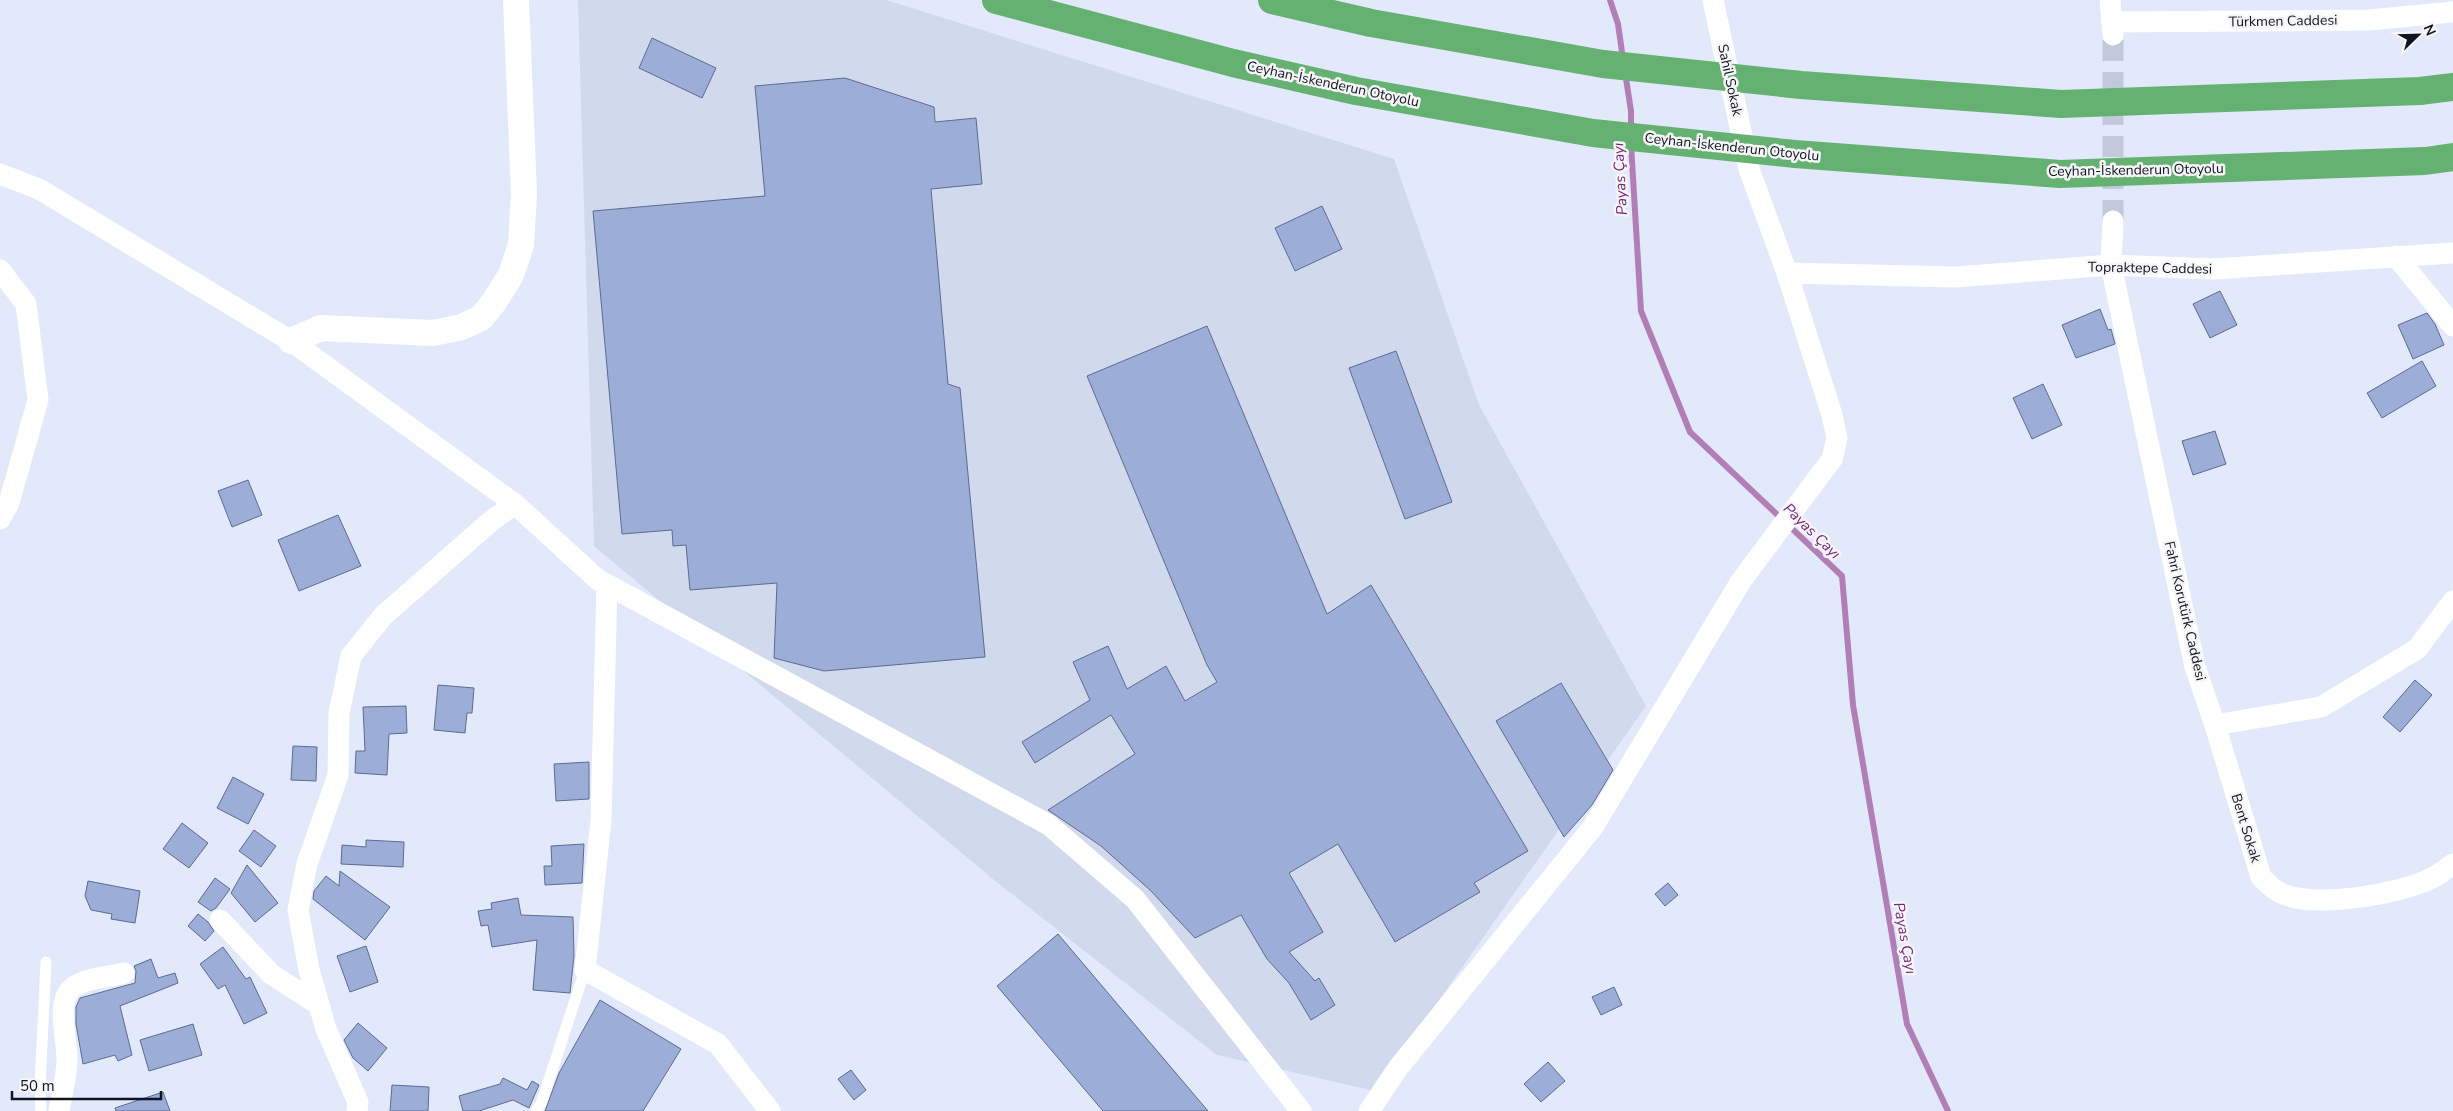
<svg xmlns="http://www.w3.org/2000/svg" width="2453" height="1111" font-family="'Nunito Sans',sans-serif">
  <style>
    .built { fill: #d1d9ed }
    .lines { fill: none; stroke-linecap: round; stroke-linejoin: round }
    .stream { stroke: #b17fb5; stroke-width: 6 }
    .building { fill: #9cadd7; stroke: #5c6b91 }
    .minor-tunnel { stroke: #c2c9db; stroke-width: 21; stroke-dasharray: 21 11; stroke-linecap: butt }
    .service { stroke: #fff; stroke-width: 11 }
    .minor { stroke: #fff; stroke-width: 21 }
    .tertiary { stroke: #fff; stroke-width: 26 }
    .motorway { stroke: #65b171; stroke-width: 28 }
    .labels { text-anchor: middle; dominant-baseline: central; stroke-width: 5; stroke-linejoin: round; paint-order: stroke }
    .street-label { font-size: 14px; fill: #0f1423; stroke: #f6f6f6 }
    .water-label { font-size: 15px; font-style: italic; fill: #782678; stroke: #f6f6f6 }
  </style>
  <rect width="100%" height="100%" fill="#e2e9fb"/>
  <!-- built -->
  <path class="built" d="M 578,0 L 886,0 L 1394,159 L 1479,405 L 1646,706 L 1375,1091 L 1217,1055 L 994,880 L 594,546 Z"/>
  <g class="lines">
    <!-- stream -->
    <path class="stream" d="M 1610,0 L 1618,24 L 1623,59
      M 1625,72 L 1631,111 L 1631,131
      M 1631,144 L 1641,311 L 1690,432 L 1842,576 L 1853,705 L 1907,1024 L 1948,1111"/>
  </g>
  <!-- building -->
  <path class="building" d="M 652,38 L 716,68 L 702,98 L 639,68 Z
    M 845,78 L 934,107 L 935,122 L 976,118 L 982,184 L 931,189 L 948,384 L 960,388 L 985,657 L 824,671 L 774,658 L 777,583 L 690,590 L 686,545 L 673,546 L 672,530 L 622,534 L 593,211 L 765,196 L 755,86 Z
    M 1322,206 L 1342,249 L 1295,271 L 1275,228 Z
    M 2220,291 L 2237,325 L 2210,338 L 2193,304 Z
    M 2100,309 L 2108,330 L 2111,329 L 2115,344 L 2076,358 L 2062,325 Z
    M 2427,313 L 2435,324 L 2444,345 L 2413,359 L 2398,325 Z
    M 1207,326 L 1327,614 L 1371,585 L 1528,851 L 1474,883 L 1480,892 L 1395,942 L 1338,844 L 1289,873 L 1323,932 L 1289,952 L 1315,981 L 1319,978 L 1335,1005 L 1311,1020 L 1289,983 L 1267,959 L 1241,915 L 1195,938 L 1150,890 L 1101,846 L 1048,810 L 1135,754 L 1111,715 L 1035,763 L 1022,742 L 1090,700 L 1073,662 L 1108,646 L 1127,689 L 1166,666 L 1185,701 L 1217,682 L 1207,665 L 1087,376 Z
    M 1396,351 L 1452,502 L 1405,519 L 1349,368 Z
    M 2422,361 L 2436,386 L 2382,418 L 2367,393 Z
    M 2043,384 L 2062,425 L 2032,439 L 2013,398 Z
    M 2215,431 L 2226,464 L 2193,475 L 2182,441 Z
    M 248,480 L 262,515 L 232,527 L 218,491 Z
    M 338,515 L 361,566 L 299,591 L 278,540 Z
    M 2415,680 L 2432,695 L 2400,732 L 2383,717 Z
    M 1561,683 L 1613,770 L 1592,805 L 1564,837 L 1496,721 Z
    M 438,685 L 474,688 L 472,713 L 467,713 L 465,733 L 434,730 Z
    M 406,706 L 407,733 L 389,734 L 387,775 L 355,773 L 356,751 L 365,751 L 363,707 Z
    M 293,746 L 317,747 L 316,781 L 291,780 Z
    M 589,762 L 589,799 L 556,801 L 554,764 Z
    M 233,777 L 264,794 L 248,824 L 217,808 Z
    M 182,823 L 208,843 L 189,868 L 163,849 Z
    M 254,830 L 276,846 L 261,867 L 239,851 Z
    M 366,840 L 404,842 L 403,867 L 341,864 L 342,845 L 366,847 Z
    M 584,844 L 582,883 L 545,885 L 544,866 L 552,866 L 551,846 Z
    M 247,865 L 278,903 L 255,922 L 231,893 Z
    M 340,871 L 390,907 L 365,940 L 313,899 L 314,891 L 326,876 L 339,886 Z
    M 215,878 L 230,889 L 216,908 L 211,911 L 198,902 Z
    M 88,881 L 140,891 L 135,923 L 111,919 L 112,914 L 91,910 L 85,896 Z
    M 1668,883 L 1678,895 L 1665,906 L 1655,894 Z
    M 518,898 L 521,915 L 573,917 L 574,956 L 570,993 L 533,990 L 537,940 L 492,947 L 488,925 L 481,926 L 478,911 L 492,909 L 491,903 Z
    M 198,914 L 208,922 L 214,931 L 205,941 L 188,926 Z
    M 1058,934 L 1208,1111 L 1103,1111 L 997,986 Z
    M 366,946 L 378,982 L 350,992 L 337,956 Z
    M 223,947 L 246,979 L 250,977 L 267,1013 L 244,1024 L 225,985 L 218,989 L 200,964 Z
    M 151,959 L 158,978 L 175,973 L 178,983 L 120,1006 L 132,1055 L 118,1061 L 115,1055 L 83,1064 L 76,1024 L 76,1007 L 80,998 L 135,983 L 136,971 L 134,966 Z
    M 1614,987 L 1622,1005 L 1601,1015 L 1592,997 Z
    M 600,1000 L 681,1049 L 643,1111 L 545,1111 L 559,1073 Z
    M 358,1023 L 387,1048 L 368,1071 L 353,1058 L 344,1040 Z
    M 193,1024 L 202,1055 L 149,1071 L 140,1040 Z
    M 1548,1062 L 1565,1081 L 1541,1102 L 1524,1084 Z
    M 851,1070 L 866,1090 L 854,1100 L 838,1079 Z
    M 503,1078 L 527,1090 L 532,1081 L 539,1085 L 529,1108 L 513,1100 L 479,1111 L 463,1111 L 459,1096 L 500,1084 Z
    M 392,1085 L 429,1087 L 428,1111 L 390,1111 Z
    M 163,1092 L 170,1111 L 116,1111 L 115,1108 Z"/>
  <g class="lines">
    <!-- minor-tunnel -->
    <path class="minor-tunnel" d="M 2113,221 L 2113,35"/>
    <!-- service -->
    <path class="service" d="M 41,1111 L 40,1086 L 46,962
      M 536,1111 L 541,1104 L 585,970"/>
    <!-- minor -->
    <path class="minor" d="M 2110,0 L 2113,35
      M 2112,22 L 2369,20 L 2453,12
      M 0,174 L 39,189 L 291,341 L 515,504 L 597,579 L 1049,825 L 1135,899 L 1301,1111
      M 2113,221 L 2111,265 L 2195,667 L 2215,725 L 2321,707 L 2417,649 L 2453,601
      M 2396,256 L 2453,326
      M 0,270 L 26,304 L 38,400 L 9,503 L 0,519
      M 1787,273 L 1956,277 L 2111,265 L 2214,269 L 2453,253
      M 607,585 L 601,820 L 585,970 L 718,1044 L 770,1111
      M 2215,725 L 2261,877 C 2266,882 2272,889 2279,892 C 2310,910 2403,894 2434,877 C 2441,873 2447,868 2453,864
      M 220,920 L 271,974 L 319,1005
      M 59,1111 C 62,1095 66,1078 67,1062 C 68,1043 56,1006 70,990 C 81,978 109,977 124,973
      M 357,1111 L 358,1102 L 326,1029 L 309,970 L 298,910 L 307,864 L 338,775 L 339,713 L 351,656 L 383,616 L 491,521 L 515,504
      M 1369,1111 L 1398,1068 L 1593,827 L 1741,581 L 1832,459 L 1837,438 L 1832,415 L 1787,273 L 1749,169 L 1713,0"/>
    <!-- tertiary -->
    <path class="tertiary" d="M 291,341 L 321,328 L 433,333 L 462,327 L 481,318 L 494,302 L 511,275 L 521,245 L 524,193 L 516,0"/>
    <!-- motorway -->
    <path class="motorway" d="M 996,0 L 1233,63 L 1356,91 L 1593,133 L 1795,154 L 2060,174 L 2425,161 L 2453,157
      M 1272,0 L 1371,23 L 1603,64 L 1801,85 L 2061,104 L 2420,91 L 2453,87"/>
  </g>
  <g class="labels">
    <!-- street labels -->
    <g class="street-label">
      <text transform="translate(2283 21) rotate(-1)">Türkmen Caddesi</text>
      <text transform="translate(1730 80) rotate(78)">Sahil Sokak</text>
      <text transform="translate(1333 84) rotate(12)">Ceyhan-İskenderun Otoyolu</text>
      <text transform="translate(1732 147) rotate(6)">Ceyhan-İskenderun Otoyolu</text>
      <text transform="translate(2136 170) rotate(-1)">Ceyhan-İskenderun Otoyolu</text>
      <text transform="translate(2150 268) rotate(1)">Topraktepe Caddesi</text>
      <text transform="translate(2185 611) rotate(77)">Fahri Korutürk Caddesi</text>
      <text transform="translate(2246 828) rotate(73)">Bent Sokak</text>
    </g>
    <!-- water labels -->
    <g class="water-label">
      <text transform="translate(1620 179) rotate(-93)">Payas Çayı</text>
      <text transform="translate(1812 531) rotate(44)">Payas Çayı</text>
      <text transform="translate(1905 938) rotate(80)">Payas Çayı</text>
    </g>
  </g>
  <!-- north arrow -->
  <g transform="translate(2418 35) rotate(67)" stroke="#f6f6f6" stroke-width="4" paint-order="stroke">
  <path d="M0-4L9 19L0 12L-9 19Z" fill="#0f1423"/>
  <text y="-8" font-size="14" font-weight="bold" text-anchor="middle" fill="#0f1423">N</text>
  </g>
  <!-- scale -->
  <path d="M12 1091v8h149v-8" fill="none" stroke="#0f1423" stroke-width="2.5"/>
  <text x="20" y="1091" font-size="15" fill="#0f1423" stroke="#f6f6f6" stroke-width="4" paint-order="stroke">50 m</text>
</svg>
